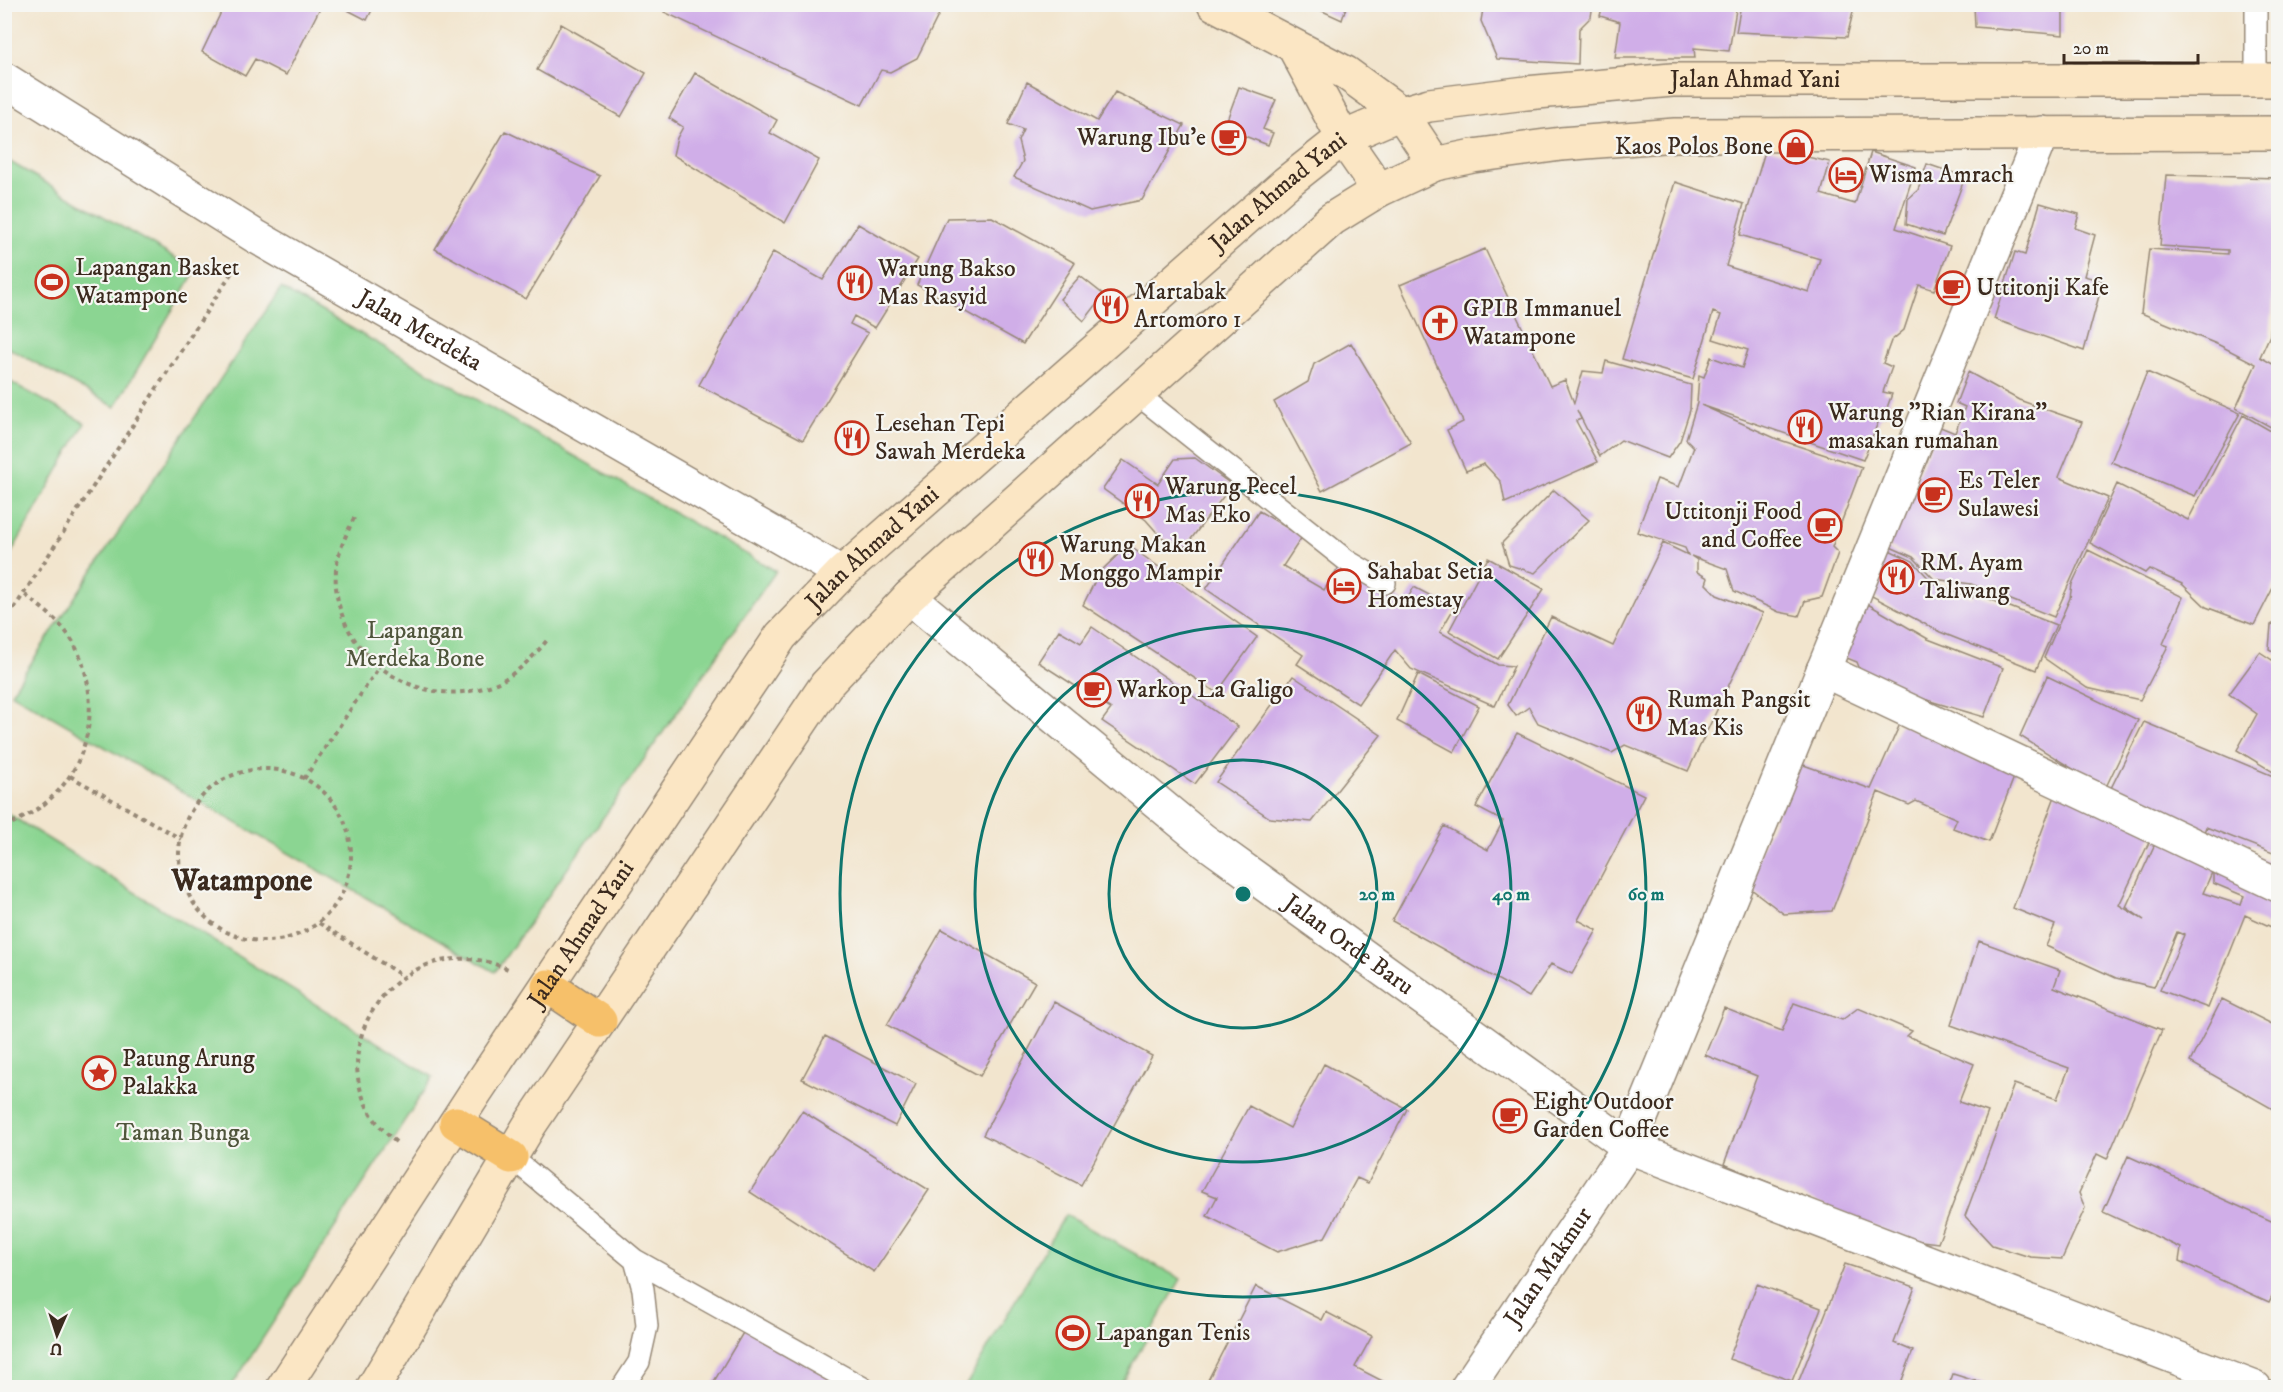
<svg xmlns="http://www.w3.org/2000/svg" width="2283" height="1392" font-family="'IM FELL DW Pica',serif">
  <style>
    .green { fill: #8bd592; stroke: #638058; stroke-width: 1.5 }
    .building { fill: #d0aee8; fill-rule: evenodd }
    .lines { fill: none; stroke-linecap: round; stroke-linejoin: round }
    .lane-casing { stroke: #968876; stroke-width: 24 }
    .street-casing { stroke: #968876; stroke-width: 36 }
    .secondary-casing { stroke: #968876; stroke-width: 36 }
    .primary-casing { stroke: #968876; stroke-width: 36 }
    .path { stroke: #968876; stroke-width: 4; stroke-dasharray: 4.5 4.5; stroke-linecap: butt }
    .lane { stroke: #fff; stroke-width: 21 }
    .street { stroke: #fff; stroke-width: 33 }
    .secondary { stroke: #fbe6c4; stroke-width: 33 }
    .primary { stroke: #f6c06b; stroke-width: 33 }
    .ring { fill: none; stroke: #0f766e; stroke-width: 3 }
    .labels { text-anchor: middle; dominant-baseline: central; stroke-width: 4.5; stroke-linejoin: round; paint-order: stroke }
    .street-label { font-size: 24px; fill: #3b2a1e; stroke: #f6f6f2 }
    .poi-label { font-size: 24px; fill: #3b2a1e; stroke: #f6f6f2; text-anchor: start }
    .park-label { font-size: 24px; fill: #4f553b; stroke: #f6f6f2 }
    .district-label { font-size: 30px; font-weight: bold; fill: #3b2a1e; stroke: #f6f6f2 }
    .centre { fill: #0f766e; stroke: #f6f6f2; stroke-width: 3 }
    .ring-label { font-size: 18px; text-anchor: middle; font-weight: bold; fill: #0f766e; stroke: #f6f6f2; stroke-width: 4.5; stroke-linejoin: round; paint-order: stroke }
  </style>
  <rect width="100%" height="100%" fill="#f6f6f2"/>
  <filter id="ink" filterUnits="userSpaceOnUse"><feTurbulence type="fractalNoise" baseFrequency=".0167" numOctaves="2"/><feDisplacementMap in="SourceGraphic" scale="12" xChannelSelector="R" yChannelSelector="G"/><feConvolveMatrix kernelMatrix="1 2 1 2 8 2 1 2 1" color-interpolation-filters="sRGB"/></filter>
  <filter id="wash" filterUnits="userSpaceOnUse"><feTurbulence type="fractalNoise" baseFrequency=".008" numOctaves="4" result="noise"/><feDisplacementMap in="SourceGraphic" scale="24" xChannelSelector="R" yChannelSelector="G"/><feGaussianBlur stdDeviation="1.35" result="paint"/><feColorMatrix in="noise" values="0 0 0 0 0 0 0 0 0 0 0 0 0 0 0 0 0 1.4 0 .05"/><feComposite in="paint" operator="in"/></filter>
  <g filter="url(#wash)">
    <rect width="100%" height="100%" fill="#f2e5ce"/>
    <!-- green -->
    <path class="green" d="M 5,159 L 196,270 L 115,407 L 5,346 Z
      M 281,288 L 776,571 L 495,972 L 11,693 Z
      M 5,379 L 85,423 L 5,564 Z
      M 5,812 L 433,1077 L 231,1387 L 5,1387 Z
      M 1065,1215 L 1181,1279 L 1119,1387 L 965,1387 Z"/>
    <g id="blocks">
      <!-- building -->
      <path class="building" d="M 225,4 L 322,4 L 286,75 L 255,59 L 245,76 L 202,52 Z
        M 336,4 L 375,4 L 367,20 Z
        M 668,4 L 930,4 L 941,10 L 917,58 L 890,72 L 881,70 L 862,105 L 664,12 Z
        M 1307,4 L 1347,4 L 1342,20 Z
        M 1478,4 L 1593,4 L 1591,17 L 1579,29 L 1578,64 L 1497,59 L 1481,21 L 1483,9 Z
        M 1603,4 L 1737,4 L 1729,51 L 1694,48 L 1695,58 L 1615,58 L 1620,22 L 1600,16 Z
        M 1741,4 L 1855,4 L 1847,37 L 1736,32 Z
        M 1974,4 L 2063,4 L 2063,35 L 1975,27 Z
        M 561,24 L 646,73 L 621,117 L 537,70 Z
        M 695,73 L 777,120 L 770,133 L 819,160 L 785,223 L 673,155 L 677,138 L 683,127 L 669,118 Z
        M 1027,82 L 1097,121 L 1115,92 L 1184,125 L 1142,200 L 1090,211 L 1014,177 L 1023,161 L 1018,141 L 1023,130 L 1008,124 Z
        M 1239,87 L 1276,100 L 1263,129 L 1273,133 L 1268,145 L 1224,128 Z
        M 505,131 L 600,176 L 526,299 L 435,249 Z
        M 1766,148 L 1830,162 L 1821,194 L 1855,204 L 1871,152 L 1916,167 L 1896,228 L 1950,246 L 1934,290 L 1919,285 L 1904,330 L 1891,341 L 1883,363 L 1892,367 L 1883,392 L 1892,394 L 1884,416 L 1881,415 L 1863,460 L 1701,405 L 1777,439 L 1862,467 L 1832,547 L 1838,553 L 1822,597 L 1805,601 L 1799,616 L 1779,612 L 1734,591 L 1727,569 L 1691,556 L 1697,560 L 1697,572 L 1708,578 L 1706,584 L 1717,595 L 1763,613 L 1688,771 L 1625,745 L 1612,753 L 1538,723 L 1529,707 L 1516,716 L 1508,705 L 1551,617 L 1613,646 L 1663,543 L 1688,555 L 1685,548 L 1637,532 L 1657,479 L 1679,487 L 1694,447 L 1686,439 L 1697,403 L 1699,375 L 1704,377 L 1711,357 L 1742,368 L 1748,350 L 1713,339 L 1721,315 L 1713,312 L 1693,379 L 1622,359 L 1675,182 L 1744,204 L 1726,266 L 1809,292 L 1820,259 L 1740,235 Z
        M 1927,164 L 1965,177 L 1943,236 L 1906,224 L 1908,199 L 1918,190 Z
        M 2166,175 L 2278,178 L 2278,276 L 2275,277 L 2270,335 L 2260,357 L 2278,367 L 2278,431 L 2236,408 L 2256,364 L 2219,345 L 2141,313 L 2149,249 L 2228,254 L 2228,250 L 2160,246 Z
        M 2040,203 L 2079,214 L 2075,228 L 2095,235 L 2084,276 L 2103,281 L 2084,351 L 1994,319 L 2015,252 L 2025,255 Z
        M 992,217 L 1075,263 L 1023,344 L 917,285 L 947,218 Z
        M 858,224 L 918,259 L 875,328 L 854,316 L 850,324 L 868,333 L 803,440 L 699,385 L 773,252 L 823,280 Z
        M 1485,249 L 1550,386 L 1565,380 L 1574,403 L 1583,371 L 1603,373 L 1606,361 L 1691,385 L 1690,410 L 1680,441 L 1668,458 L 1621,440 L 1600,456 L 1577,410 L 1581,419 L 1576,421 L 1598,462 L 1505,503 L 1501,482 L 1484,464 L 1466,471 L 1447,430 L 1463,422 L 1400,285 Z
        M 1080,276 L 1104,295 L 1084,321 L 1060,299 Z
        M 1351,343 L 1411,443 L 1322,491 L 1274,402 L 1308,382 L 1314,364 Z
        M 1968,372 L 2019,400 L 2082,422 L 2059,477 L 2108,498 L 2054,617 L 1971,584 L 1934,579 L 1913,557 L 1888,546 L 1938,426 L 1955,433 L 1965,407 L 1956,403 Z
        M 2147,372 L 2240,413 L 2195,496 L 2111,462 Z
        M 2243,415 L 2278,435 L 2278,583 L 2276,582 L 2254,625 L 2206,607 L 2182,584 L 2149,569 L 2145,573 L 2090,543 L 2117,484 L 2188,520 Z
        M 1195,458 L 1232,485 L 1185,547 L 1161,537 L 1146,520 L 1103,489 L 1123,460 L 1158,484 L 1175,459 Z
        M 1554,490 L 1589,520 L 1535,573 L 1509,565 L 1502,543 Z
        M 1259,511 L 1302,537 L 1283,566 L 1324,590 L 1342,563 L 1405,603 L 1414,587 L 1454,608 L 1440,632 L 1498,665 L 1514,666 L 1495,706 L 1411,669 L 1395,650 L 1358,704 L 1297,664 L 1303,655 L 1206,589 Z
        M 1128,545 L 1257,637 L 1217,693 L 1083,605 L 1099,573 Z
        M 1887,549 L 1913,561 L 1932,582 L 1972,598 L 1974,593 L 2056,625 L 2036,670 L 1940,632 L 1868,594 Z
        M 2088,550 L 2183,597 L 2163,644 L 2168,646 L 2140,700 L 2087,688 L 2044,658 L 2070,598 L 2072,584 Z
        M 1488,558 L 1544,589 L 1498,659 L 1449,631 Z
        M 1866,603 L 1928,639 L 2003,668 L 1984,717 L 1920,698 L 1861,672 L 1857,662 L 1842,656 Z
        M 2278,621 L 2278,654 L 2269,649 L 2271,625 Z
        M 1092,627 L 1238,727 L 1195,784 L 1102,721 L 1111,709 L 1038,662 L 1059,630 L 1081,643 Z
        M 2260,652 L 2278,664 L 2278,775 L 2237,750 L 2257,714 L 2229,694 Z
        M 1418,674 L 1479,706 L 1454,752 L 1397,721 Z
        M 1293,676 L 1381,735 L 1312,822 L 1270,818 L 1216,782 Z
        M 2047,676 L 2138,720 L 2105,789 L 2020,736 Z
        M 2144,722 L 2278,778 L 2278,855 L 2206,827 L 2197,850 L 2213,870 L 2203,893 L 2241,905 L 2244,896 L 2213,883 L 2213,870 L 2219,841 L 2278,866 L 2278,930 L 2245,915 L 2208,1008 L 2160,990 L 2184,935 L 2177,932 L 2154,987 L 2116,978 L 2046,946 L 2055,925 L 2013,908 L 2063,775 L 2108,794 ZM 2154,832 L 2159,835 L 2126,907 L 2144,920 L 2119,905 Z
        M 1900,724 L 1940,741 L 1944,746 L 1977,760 L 2021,759 L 1989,842 L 1953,828 L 1957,819 L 1916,801 L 1909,805 L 1878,792 L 1832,911 L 1784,914 L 1746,885 L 1798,763 L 1871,789 Z
        M 1517,733 L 1644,795 L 1578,920 L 1597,930 L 1572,974 L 1551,964 L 1529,997 L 1392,921 L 1444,826 L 1488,850 L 1503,821 L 1476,807 Z
        M 942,929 L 1035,982 L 980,1076 L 887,1025 Z
        M 1979,941 L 2060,970 L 2054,987 L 2162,1030 L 2107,1159 L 2097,1154 L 2079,1193 L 2085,1208 L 2062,1259 L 2030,1257 L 1992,1245 L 1965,1216 L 2014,1084 L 2057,1099 L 2069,1068 L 1951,1025 Z
        M 2222,999 L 2278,1027 L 2278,1112 L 2190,1062 Z
        M 1054,1002 L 1152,1056 L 1081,1185 L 983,1135 Z
        M 1794,1003 L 1842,1020 L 1858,1008 L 1912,1031 L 1907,1036 L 1974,1064 L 1959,1102 L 1988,1112 L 1938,1243 L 1906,1239 L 1724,1164 L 1757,1076 L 1705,1055 L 1724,1008 L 1782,1031 Z
        M 825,1036 L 916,1084 L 895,1126 L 802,1079 Z
        M 1324,1064 L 1407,1109 L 1368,1183 L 1357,1178 L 1325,1237 L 1277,1252 L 1207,1216 L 1217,1197 L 1202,1191 L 1249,1106 L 1290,1128 Z
        M 802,1111 L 929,1190 L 874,1272 L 750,1192 Z
        M 2128,1156 L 2278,1224 L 2278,1284 L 2269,1302 L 2179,1261 L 2181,1248 L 2103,1212 Z
        M 1845,1264 L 1915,1287 L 1894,1343 L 1913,1351 L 1899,1388 L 1796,1388 Z
        M 1757,1284 L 1821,1308 L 1792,1381 L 1729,1359 Z
        M 1256,1286 L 1322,1320 L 1326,1312 L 1372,1336 L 1355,1367 L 1396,1388 L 1204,1388 Z
        M 747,1326 L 850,1388 L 710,1388 Z
        M 1953,1374 L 1995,1387 L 1995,1388 L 1948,1388 Z"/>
    </g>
  </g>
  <g filter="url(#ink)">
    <use href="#blocks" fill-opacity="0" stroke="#968876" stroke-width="1.5"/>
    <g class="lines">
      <!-- lane casing -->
      <g class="lane-casing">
        <path id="lane" d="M 2256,4 L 2256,80
          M 1137,394 L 1346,560 L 1385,583
          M 511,1157 L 635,1260 L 643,1289 L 647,1326 L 639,1362 L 622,1388
          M 635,1260 L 863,1388"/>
      </g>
      <!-- street casing -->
      <g class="street-casing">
        <g id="street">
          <path id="s1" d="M 4,79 L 255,236 L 842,573"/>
          <path id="s2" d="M 909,597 L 1203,840 L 1629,1147 L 2255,1388"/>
          <path d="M 1823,670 L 2278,885"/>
          <path id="s3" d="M 1467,1388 L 1629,1147 L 2042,133"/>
        </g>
      </g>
      <!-- secondary casing -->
      <g class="secondary-casing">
        <g id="secondary">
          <path d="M 1214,4 L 1346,73 L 1401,113 L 1435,164"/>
          <path d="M 1294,47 L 1343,138 L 1379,190"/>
          <path id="s4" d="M 283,1388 L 475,1093 L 781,636 L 842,573 L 1286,183 L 1343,138 L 1401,113 L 1429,105 L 1526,93 L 1672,80 L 2278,80"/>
          <path d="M 373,1388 L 529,1126 L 826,685 L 909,597 L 1332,219 L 1379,190 L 1435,164 L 1473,156 L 1561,144 L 1675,135 L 2278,133"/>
        </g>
      </g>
      <!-- primary casing -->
      <g class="primary-casing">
        <path id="primary" d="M 548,986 L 600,1021
          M 456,1123 L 511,1157"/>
      </g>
      <!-- path -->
      <path class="path" d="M 354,518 C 346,535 338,551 336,570 C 330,648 409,710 483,688 C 511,680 530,661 548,639
        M 4,624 L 234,269
        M179 855a86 86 0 1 1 172 0a86 86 0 1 1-172 0Z
        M 70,776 L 181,839
        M 304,779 L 379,667
        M 4,827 C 21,819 38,811 51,798 C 94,759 101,692 73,642 C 61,622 42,608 24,594
        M 319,923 L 404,977
        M 396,1142 C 301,1065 396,917 510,970"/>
      <!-- lane -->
      <use href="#lane" class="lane"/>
      <!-- street -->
      <use href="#street" class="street"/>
      <!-- secondary -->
      <use href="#secondary" class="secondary"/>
      <!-- primary -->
      <use href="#primary" class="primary"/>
    </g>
  </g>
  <!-- distance rings -->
  <g class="ring">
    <circle cx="1243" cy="894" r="134"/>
    <circle cx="1243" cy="894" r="268"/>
    <circle cx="1243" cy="894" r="403"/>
  </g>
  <!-- icons -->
  <defs>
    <g id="cafe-ring" transform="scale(1.725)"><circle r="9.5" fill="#f6f6f2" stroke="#c8321e" stroke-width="1.5"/><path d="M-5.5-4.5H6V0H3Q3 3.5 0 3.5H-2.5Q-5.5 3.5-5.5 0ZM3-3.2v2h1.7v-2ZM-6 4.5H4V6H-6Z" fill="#c8321e"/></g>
    <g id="shop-ring" transform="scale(1.725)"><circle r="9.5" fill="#f6f6f2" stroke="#c8321e" stroke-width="1.5"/><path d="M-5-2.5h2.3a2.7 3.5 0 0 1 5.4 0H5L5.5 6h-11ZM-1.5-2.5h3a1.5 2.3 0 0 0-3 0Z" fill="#c8321e"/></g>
    <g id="hotel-ring" transform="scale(1.725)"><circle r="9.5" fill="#f6f6f2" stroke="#c8321e" stroke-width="1.5"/><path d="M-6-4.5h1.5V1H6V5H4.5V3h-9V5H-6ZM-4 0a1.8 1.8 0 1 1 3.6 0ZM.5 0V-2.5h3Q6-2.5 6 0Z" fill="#c8321e"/></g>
    <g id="stadium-ring" transform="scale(1.725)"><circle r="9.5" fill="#f6f6f2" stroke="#c8321e" stroke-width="1.5"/><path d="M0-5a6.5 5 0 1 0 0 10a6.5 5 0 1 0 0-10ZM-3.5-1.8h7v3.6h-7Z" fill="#c8321e"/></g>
    <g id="restaurant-ring" transform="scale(1.725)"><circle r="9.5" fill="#f6f6f2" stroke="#c8321e" stroke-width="1.5"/><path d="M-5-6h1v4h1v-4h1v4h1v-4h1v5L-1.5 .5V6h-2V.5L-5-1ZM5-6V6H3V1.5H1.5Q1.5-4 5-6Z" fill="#c8321e"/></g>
    <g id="church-ring" transform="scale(1.725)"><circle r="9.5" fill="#f6f6f2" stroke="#c8321e" stroke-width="1.5"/><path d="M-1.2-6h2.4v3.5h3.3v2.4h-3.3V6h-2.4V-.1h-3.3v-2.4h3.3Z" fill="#c8321e"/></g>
    <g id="sight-ring" transform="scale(1.725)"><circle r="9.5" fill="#f6f6f2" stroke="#c8321e" stroke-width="1.5"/><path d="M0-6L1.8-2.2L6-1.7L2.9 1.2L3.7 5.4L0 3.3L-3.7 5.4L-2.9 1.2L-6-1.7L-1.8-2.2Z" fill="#c8321e"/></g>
  </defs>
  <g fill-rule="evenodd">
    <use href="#cafe-ring" x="1229" y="138"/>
    <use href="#shop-ring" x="1796" y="147"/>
    <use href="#hotel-ring" x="1846" y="175"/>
    <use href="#stadium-ring" x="52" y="282"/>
    <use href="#restaurant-ring" x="855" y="283"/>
    <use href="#cafe-ring" x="1953" y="288"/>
    <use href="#restaurant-ring" x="1111" y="306"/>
    <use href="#church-ring" x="1440" y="323"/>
    <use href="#restaurant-ring" x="1805" y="427"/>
    <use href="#restaurant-ring" x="852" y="438"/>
    <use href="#cafe-ring" x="1935" y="495"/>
    <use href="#restaurant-ring" x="1142" y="501"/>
    <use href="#cafe-ring" x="1825" y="526"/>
    <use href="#restaurant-ring" x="1036" y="559"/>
    <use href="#restaurant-ring" x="1897" y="577"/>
    <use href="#hotel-ring" x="1344" y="586"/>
    <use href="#cafe-ring" x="1094" y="690"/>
    <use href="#restaurant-ring" x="1644" y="714"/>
    <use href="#sight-ring" x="99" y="1073"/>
    <use href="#cafe-ring" x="1510" y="1116"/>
    <use href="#stadium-ring" x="1073" y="1333"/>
  </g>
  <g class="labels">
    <!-- street labels -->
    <g class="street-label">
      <text stroke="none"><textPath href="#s4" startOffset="2073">Jalan Ahmad Yani</textPath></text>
      <text stroke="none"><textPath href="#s4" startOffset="1569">Jalan Ahmad Yani</textPath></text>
      <text stroke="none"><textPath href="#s1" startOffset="486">Jalan Merdeka</textPath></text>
      <text stroke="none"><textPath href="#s4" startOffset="1029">Jalan Ahmad Yani</textPath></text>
      <text stroke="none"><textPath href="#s4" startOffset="543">Jalan Ahmad Yani</textPath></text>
      <text stroke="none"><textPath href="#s2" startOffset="561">Jalan Orde Baru</textPath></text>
      <text stroke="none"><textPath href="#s3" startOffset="146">Jalan Makmur</textPath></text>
    </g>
    <!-- poi labels -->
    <g class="poi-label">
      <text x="1206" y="138" text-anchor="end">Warung Ibu'e</text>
      <text x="1773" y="147" text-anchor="end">Kaos Polos Bone</text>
      <text x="1869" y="175">Wisma Amrach</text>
      <text x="75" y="268">Lapangan Basket<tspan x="75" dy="28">Watampone</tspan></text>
      <text x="878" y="269">Warung Bakso<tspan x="878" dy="28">Mas Rasyid</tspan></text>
      <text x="1976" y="288">Uttitonji Kafe</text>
      <text x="1134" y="292">Martabak<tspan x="1134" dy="28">Artomoro 1</tspan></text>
      <text x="1463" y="309">GPIB Immanuel<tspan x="1463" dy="28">Watampone</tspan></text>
      <text x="1828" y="413">Warung "Rian Kirana"<tspan x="1828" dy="28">masakan rumahan</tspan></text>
      <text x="875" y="424">Lesehan Tepi<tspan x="875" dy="28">Sawah Merdeka</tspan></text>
      <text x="1958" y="481">Es Teler<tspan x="1958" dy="28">Sulawesi</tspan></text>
      <text x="1165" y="487">Warung Pecel<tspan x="1165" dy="28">Mas Eko</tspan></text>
      <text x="1802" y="512" text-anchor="end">Uttitonji Food<tspan x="1802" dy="28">and Coffee</tspan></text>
      <text x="1059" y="545">Warung Makan<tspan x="1059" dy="28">Monggo Mampir</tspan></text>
      <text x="1920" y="563">RM. Ayam<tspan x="1920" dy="28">Taliwang</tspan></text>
      <text x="1367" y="572">Sahabat Setia<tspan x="1367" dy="28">Homestay</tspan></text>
      <text x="1117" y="690">Warkop La Galigo</text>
      <text x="1667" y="700">Rumah Pangsit<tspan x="1667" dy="28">Mas Kis</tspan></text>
      <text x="122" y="1059">Patung Arung<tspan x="122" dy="28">Palakka</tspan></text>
      <text x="1533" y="1102">Eight Outdoor<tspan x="1533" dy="28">Garden Coffee</tspan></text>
      <text x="1096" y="1333">Lapangan Tenis</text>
    </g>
    <!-- park labels -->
    <g class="park-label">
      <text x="415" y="631">Lapangan<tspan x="415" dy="28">Merdeka Bone</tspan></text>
      <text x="183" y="1133">Taman Bunga</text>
    </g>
    <!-- district labels -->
    <g class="district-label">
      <text x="242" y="881">Watampone</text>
    </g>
  </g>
  <circle cx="1243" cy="894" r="9" class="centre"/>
  <g class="ring-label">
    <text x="1377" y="900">20 m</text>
    <text x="1511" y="900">40 m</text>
    <text x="1646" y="900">60 m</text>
  </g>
  <!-- margin -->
  <rect width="2283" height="1392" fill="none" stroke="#f6f6f2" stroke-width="24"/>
  <!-- north arrow -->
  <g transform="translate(57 1335) rotate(183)" stroke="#f6f6f2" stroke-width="4.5" paint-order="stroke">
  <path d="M0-4.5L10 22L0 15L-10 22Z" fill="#3b2a1e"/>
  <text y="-9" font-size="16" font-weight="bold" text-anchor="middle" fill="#3b2a1e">U</text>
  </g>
  <!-- scale -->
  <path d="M2064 54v9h134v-9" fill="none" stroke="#3b2a1e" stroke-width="3"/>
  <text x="2073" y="54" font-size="18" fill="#3b2a1e" stroke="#f6f6f2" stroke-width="4.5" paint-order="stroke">20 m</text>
</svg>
